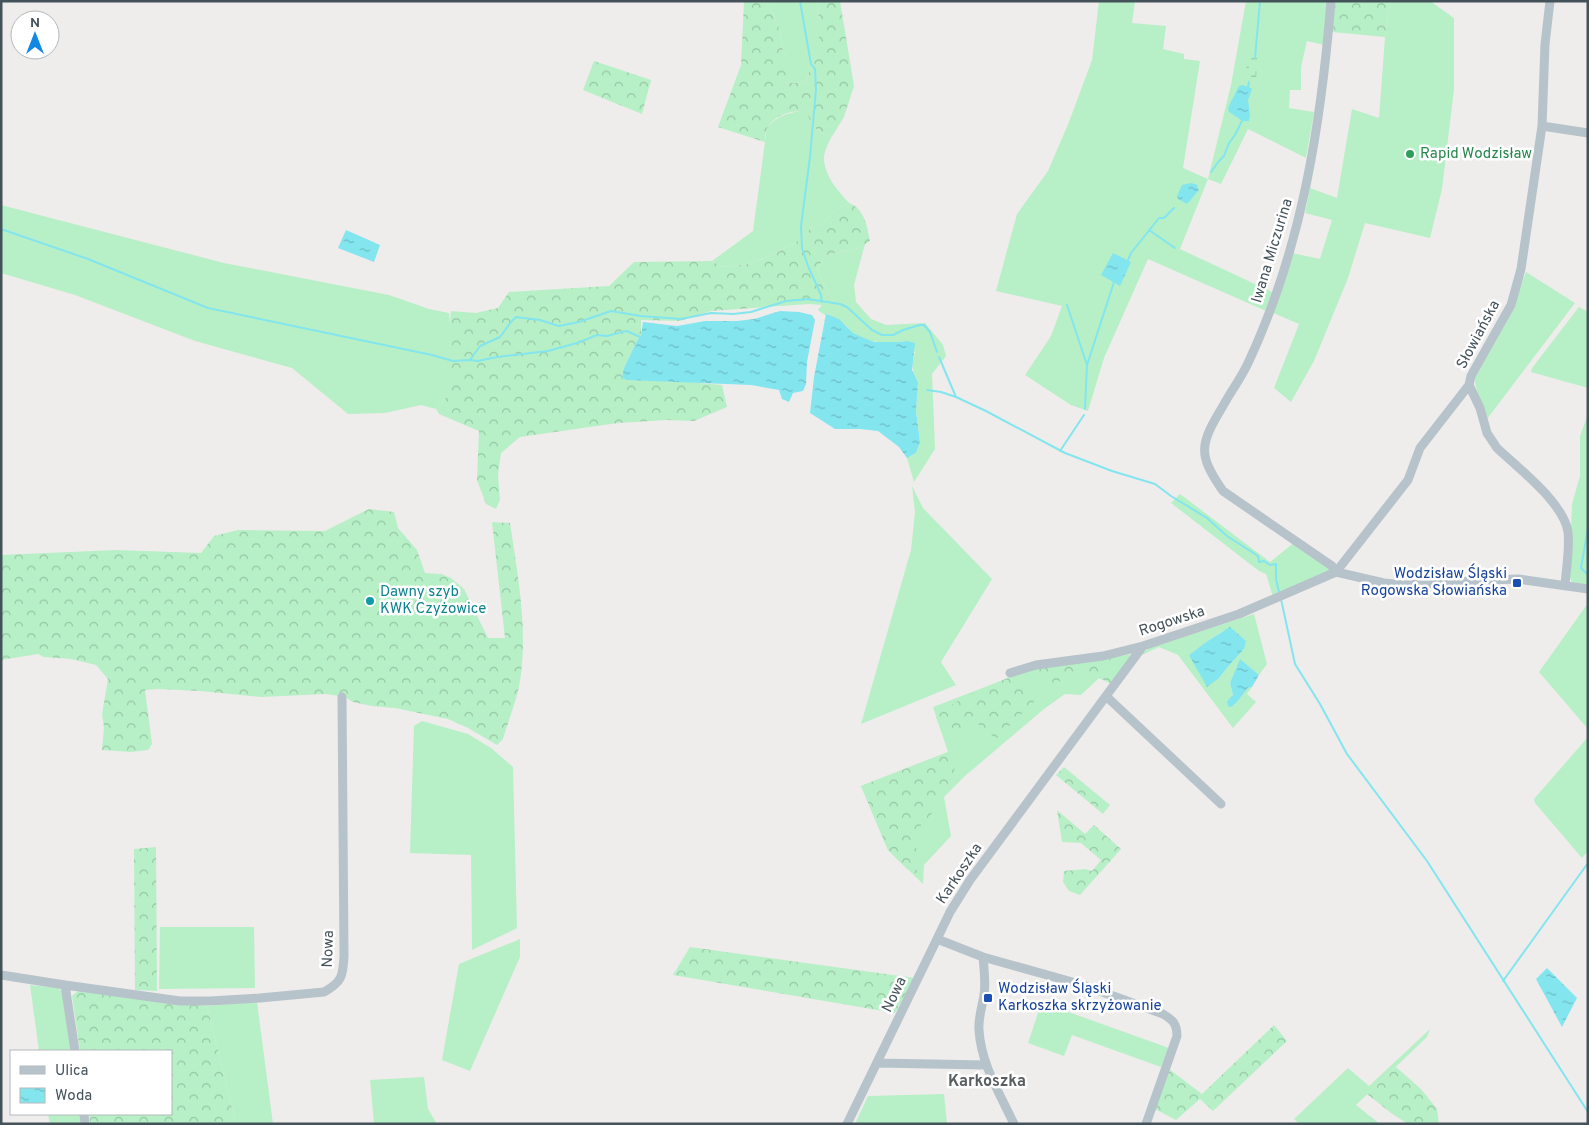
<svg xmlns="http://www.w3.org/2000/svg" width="1589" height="1125" font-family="Overpass,sans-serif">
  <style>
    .grass { fill: #b7f0c6; fill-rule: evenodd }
    .forest { fill: url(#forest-crowns) }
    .wetland { fill: url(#wetland-marsh) }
    .water { fill: url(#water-ripples) }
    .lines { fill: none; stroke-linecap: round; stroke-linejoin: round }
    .stream { stroke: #83e5ee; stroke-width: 2 }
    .minor { stroke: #b7c3ca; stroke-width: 9 }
    .leisure-dot { fill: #2e9e5b; stroke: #fff; stroke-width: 2 }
    .transit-dot { fill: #1a4fb4; stroke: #fff; stroke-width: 2 }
    .culture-dot { fill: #0f9aa8; stroke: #fff; stroke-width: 2 }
    .labels { text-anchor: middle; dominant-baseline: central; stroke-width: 5; stroke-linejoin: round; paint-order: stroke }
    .leisure-label { font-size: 15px; fill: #27864d; stroke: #fff; text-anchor: start }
    .street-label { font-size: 15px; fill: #44525a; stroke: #fff }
    .transit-label { font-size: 15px; fill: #164399; stroke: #fff; text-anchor: end }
    .culture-label { font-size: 15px; fill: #0d838f; stroke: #fff; text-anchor: start }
    .neighbourhood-label { font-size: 16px; font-weight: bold; fill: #595e61; stroke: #fff }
  </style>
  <defs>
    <pattern id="forest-crowns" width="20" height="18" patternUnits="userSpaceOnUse" patternTransform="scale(1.25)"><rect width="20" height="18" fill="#b7f0c6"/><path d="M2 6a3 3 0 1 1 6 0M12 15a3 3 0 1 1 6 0" fill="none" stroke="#96c5a4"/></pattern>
    <pattern id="wetland-marsh" width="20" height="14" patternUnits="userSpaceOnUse" patternTransform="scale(1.25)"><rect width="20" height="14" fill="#b7f0c6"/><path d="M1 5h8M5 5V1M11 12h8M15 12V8" fill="none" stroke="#96c5a4"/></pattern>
    <pattern id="water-ripples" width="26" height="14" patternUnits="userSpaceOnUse" patternTransform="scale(1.25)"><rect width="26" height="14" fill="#83e5ee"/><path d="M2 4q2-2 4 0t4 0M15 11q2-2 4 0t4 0" fill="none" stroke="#6dbcc4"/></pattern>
  </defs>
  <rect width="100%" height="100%" fill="#efecec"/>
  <!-- grass -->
  <path class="grass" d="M 755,1 L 815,1 L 818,6 L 819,21 L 819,54 L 811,66 L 806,81 L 794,83 L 789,82 L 789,61 L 783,51 L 780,30 L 769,5 Z
    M 1099,1 L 1135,1 L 1132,23 L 1166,26 L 1163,49 L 1184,54 L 1184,59 L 1200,61 L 1183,168 L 1208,179 L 1231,85 L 1246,1 L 1328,1 L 1324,45 L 1307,41 L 1301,67 L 1301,90 L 1290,90 L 1289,108 L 1314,112 L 1306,158 L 1248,129 L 1221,184 L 1208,179 L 1180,249 L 1272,292 L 1266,311 L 1148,259 L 1104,358 L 1088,411 L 1071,405 L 1025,375 L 1051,336 L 1062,306 L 996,291 L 1017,214 L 1048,171 L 1069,122 L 1092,60 Z
    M 1390,1 L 1430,1 L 1454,18 L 1454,89 L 1442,189 L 1430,238 L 1365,223 L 1348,278 L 1314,361 L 1291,402 L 1274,388 L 1299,324 L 1271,312 L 1292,253 L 1320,259 L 1332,220 L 1305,213 L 1310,188 L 1337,198 L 1352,109 L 1379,118 L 1385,37 Z
    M 801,111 L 806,112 L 813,127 L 831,138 C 828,144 824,152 824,158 C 824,175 838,191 849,203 L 835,210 L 822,224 L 811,228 L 796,242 L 772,255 L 748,264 L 733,266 L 722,267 L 712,261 L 753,231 L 767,127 C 777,117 786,113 801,111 Z
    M 1,205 L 224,263 L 389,295 L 429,309 L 449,313 L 450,325 L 449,394 L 436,409 L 421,405 L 385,413 L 348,414 L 292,368 L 195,341 L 75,295 L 1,273 Z
    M 865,244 L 854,285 L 856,302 L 871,319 L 886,325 L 925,323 L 943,345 L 946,356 L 932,374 L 935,449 L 914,482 L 907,458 L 916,453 L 920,442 L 916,411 L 918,382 L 914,374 L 912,364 L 915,352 L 907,341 C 890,343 869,344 853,334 C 849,330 847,325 842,323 C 835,318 824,316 818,310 L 829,296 L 817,268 L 827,255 L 859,248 Z
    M 1526,272 L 1575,303 L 1487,419 C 1486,405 1474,393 1475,378 L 1515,307 L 1519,290 Z
    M 1579,307 L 1588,312 L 1588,388 L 1531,372 L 1532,368 Z
    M 1588,414 L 1588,583 L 1583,585 L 1572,582 L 1569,576 L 1572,504 L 1580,476 L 1580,436 Z
    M 912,486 L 923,508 L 992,579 L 941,662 L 956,685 L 861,724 L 911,550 L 915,512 Z
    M 1180,494 L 1270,562 L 1295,542 L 1332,571 L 1273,597 L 1266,574 L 1259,571 L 1171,503 Z
    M 1588,603 L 1588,729 L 1539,672 Z
    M 1254,614 L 1267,664 L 1259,675 L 1240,660 L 1230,683 L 1233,695 L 1227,701 L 1237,702 L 1248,688 L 1252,687 L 1247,694 L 1256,702 L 1233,728 L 1178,655 L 1159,647 L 1142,655 L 1144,652 L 1150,648 ZM 1223,631 L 1244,649 L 1226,669 L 1219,678 L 1189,655 L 1206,642 Z
    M 1133,654 L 1112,684 L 1099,678 L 1081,695 L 1065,694 L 1044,709 L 965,776 L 944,797 L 951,836 L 924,865 L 923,884 L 888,850 L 861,786 L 948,752 L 933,707 L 1029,670 Z
    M 422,721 L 468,734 L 491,748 L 513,767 L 517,928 L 472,950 L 471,855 L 410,853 L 414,726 Z
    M 1588,737 L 1588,851 L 1582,858 L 1535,803 L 1534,799 Z
    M 160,927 L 254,927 L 255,988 L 159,989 Z
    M 520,939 L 520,957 L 470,1071 L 442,1060 L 459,964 Z
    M 30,985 L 58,988 L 64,993 L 72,1051 L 39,1051 Z
    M 257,1002 L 273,1124 L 236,1124 L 207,1006 Z
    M 1041,1004 L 1074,1014 L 1169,1048 L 1161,1067 L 1072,1035 L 1064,1056 L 1028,1043 Z
    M 1430,1029 L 1427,1037 L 1356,1105 L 1380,1124 L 1299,1124 L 1294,1119 L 1348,1068 L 1369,1086 Z
    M 424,1077 L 428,1109 L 437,1124 L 374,1124 L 370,1080 Z
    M 944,1094 L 947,1124 L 855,1124 L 868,1096 Z
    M 48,1114 L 80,1114 L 81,1124 L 50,1124 Z"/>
  <!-- forest -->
  <path class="forest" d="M 744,1 L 755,1 L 769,5 L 780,30 L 783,51 L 789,61 L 789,82 L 794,83 L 806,81 L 811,66 L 819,54 L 819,21 L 818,6 L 815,1 L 840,1 L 854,86 L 844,117 L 831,138 L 813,127 L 806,112 C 793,109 776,115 768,126 C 766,130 765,137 765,142 L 718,127 L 741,65 Z
    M 1334,1 L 1390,1 L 1385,37 L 1332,32 Z
    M 594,61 L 651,80 L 642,114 L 583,90 Z
    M 849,203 C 865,209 867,227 870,241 L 859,248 L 827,255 L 817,268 L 829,296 L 822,305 L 809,304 L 711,311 L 680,321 L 641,320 L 641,335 L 637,341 L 624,368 L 622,377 L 626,380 L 688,382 L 722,385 L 727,407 L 694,421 L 667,420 L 618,423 L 520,437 L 501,453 L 498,475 L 500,500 L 496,509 L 486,504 L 477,480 L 479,431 L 439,414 L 436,409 L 449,394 L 449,336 L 451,311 L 476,313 L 498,308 L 509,292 L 609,286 L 634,262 L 712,261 L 722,267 L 733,266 L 748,264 L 772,255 L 796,242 L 811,228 L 822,224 L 835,210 Z
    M 369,509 L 394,512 L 398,528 L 417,550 L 425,573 L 441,574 L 451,578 L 464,589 L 488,638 L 505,638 L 492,522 L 510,523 C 518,577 529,633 519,687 C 515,704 508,722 503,739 L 497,745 L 468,728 L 448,719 L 395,708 L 372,706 L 353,702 L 345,697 L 326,694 L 261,697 L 200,691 L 159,689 L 145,690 L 152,744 L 148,750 L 131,752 L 102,750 L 104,727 L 102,714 L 108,679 L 96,665 L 71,659 L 44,657 L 38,654 L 1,660 L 1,555 L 116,550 L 201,553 L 214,536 L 238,530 L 325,531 Z
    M 1112,657 L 1112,684 L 1099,678 L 1075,675 L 1055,683 L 1034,679 L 1029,670 Z
    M 1010,677 L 1026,693 L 1039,697 L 996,739 L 971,718 L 961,728 L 941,730 L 936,717 C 959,697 982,689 1010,677 Z
    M 948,752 L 955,771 L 935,810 L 916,831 L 917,874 L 907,869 L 888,850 L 861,786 Z
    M 1064,767 L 1110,805 L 1103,814 L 1056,775 Z
    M 1057,810 L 1085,834 L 1094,825 L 1121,849 L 1080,895 L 1069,891 L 1063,882 L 1064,871 L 1085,869 L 1092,871 L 1101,860 L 1081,843 L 1062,842 Z
    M 156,847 L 157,991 L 135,990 L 134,849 Z
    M 690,947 L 915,978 L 895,1013 L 673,975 Z
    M 79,990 L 207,1006 L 236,1124 L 90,1124 L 89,1114 L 171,1114 L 171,1051 L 80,1051 L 72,996 Z
    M 1274,1025 L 1287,1041 L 1213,1111 L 1200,1099 L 1176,1120 L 1155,1109 L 1169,1069 L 1202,1094 Z
    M 1396,1067 L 1421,1089 L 1437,1109 L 1439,1124 L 1408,1124 L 1391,1113 L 1367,1094 Z"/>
  <!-- wetland -->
  <path class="wetland" d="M 1251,58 L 1257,58 L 1256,81 L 1254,83 L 1249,82 L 1243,78 L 1247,66 Z"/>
  <!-- water -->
  <path class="water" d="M 1243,85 L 1251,88 L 1252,89 L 1248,100 L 1250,115 L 1249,121 L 1244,121 L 1243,119 L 1241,120 L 1229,112 L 1228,108 L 1239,86 Z
    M 1191,183 L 1198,185 L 1197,187 L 1199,190 L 1187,204 L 1178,199 L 1177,196 L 1182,185 Z
    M 346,230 L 380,245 L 374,262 L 338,248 Z
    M 1113,253 L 1131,262 L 1120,286 L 1101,275 Z
    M 780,311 L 799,312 L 812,315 L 815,320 L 807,362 L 806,384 L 803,391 L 793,393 L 789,402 L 782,399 L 779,390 L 751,385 L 626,380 L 622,377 L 624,368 L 637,341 L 641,335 L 643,322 L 677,326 L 705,321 L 737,321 L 754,319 Z
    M 826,314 L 839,319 L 853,333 L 864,338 L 875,342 L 897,342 L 907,341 L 915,343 L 912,370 L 918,382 L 916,411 L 920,442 L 916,453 L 907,458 L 899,447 L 878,431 L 860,429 L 835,429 L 810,413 L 814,377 Z
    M 1230,627 L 1246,641 L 1244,649 L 1226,669 L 1219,678 L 1207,687 L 1189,655 L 1206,642 Z
    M 1240,659 L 1259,675 L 1252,687 L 1248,688 L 1237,702 L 1231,707 L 1228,706 L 1227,701 L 1233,695 L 1230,683 Z
    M 1547,968 L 1577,998 L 1562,1027 L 1536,979 Z"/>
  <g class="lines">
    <!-- stream -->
    <path class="stream" d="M 800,1 L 811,64 L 815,69 L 816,89 L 810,157 L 801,226 L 802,248 L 808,266 L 821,295 L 822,302
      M 1255,58 L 1260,1
      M 1248,87 L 1249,82
      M 1211,172 L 1219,161 L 1224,156 L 1229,143 L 1235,135 L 1243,119
      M 1,229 L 88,259 L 208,308 L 432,355 L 453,361 L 470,360 L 480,346 L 500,337 L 511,322 L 516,317 L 540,320 L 559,326 L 579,322 L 611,311 L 641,316 L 681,319 L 711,313 L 733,314 L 751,312 L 786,301 L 808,299 L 840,304 L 847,307 L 872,330 L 882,335 L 893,335 L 903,330 L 920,325 L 924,325 L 930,332 L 937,352
      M 1149,230 L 1175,248
      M 1128,260 L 1131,253 L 1159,218 L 1164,218 L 1174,208
      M 1067,305 L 1087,365
      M 939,357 L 956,397 L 986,411 L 1065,453 L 1112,471 L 1155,484 L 1171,496 L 1207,518 L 1227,536 L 1258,556 L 1259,562 L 1264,561 L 1270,565 L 1276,564 L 1276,579 L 1279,592
      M 470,360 L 478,361 L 497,357 L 548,351 L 577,343 L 597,335 L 607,336 L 622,332 L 627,331 L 640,337
      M 927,390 L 941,392 L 956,397
      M 1085,409 L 1087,365 L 1114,282
      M 1060,451 L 1084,415
      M 1588,528 L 1581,568 L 1588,575
      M 1281,599 L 1295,664 L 1320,704 L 1347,754 L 1427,861 L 1588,1112
      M 1503,981 L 1588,863"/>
    <!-- minor -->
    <path class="minor" d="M 1331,1 C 1321,125 1302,247 1249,361 C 1242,377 1231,391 1223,406 C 1200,444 1197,454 1223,491 L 1332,566 L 1336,572 L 1384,583 L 1405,585 L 1491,580 L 1518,579 L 1588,589
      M 1550,1 L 1545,44 L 1542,126 L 1521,269 L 1511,305 L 1471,376 L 1469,385 L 1480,408 L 1487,433 L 1497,448 C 1518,468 1564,503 1568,532 C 1570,549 1566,569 1565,586
      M 1542,126 L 1588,133
      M 1010,673 L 1036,665 L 1103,656 L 1143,646 L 1239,614 L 1336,572 L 1408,480 L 1420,448 L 1469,385
      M 1107,697 L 1221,804
      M 983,957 L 1083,985 L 1163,1014 C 1173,1020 1177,1024 1177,1036 L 1146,1124
      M 1,975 L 65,985 L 75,1051
      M 65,985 L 180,1001 L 210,1001 L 260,998 L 324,992 C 342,982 343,976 344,956 L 342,697
      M 877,1063 L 986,1065
      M 84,1114 L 85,1124
      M 847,1124 L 937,939
      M 1014,1124 C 1000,1094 981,1064 979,1030 C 978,1019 982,1007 984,995 C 986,982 984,970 983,957 L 937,939 L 950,912 L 970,880 L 1143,646"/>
  </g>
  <!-- markers -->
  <circle class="leisure-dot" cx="1410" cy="154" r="5"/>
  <g class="transit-dot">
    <rect x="1512" y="578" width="10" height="10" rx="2.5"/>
    <rect x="983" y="993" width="10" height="10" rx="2.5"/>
  </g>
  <circle class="culture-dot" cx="370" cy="601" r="5"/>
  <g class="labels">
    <!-- leisure labels -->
    <g class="leisure-label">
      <text x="1420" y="154">Rapid Wodzisław</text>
    </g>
    <!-- street labels -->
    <g class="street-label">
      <text transform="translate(1273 251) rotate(-73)">Iwana Miczurina</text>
      <text transform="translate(1479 335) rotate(-62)">Słowiańska</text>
      <text transform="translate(1172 622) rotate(-18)">Rogowska</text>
      <text transform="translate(960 874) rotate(-56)">Karkoszka</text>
      <text transform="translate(329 949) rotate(-88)">Nowa</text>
      <text transform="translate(895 995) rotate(-64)">Nowa</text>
    </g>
    <!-- transit labels -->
    <g class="transit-label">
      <text x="1507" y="574">Wodzisław Śląski<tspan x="1507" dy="17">Rogowska Słowiańska</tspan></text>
      <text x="998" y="989" text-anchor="start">Wodzisław Śląski<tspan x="998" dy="17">Karkoszka skrzyżowanie</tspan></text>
    </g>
    <!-- culture labels -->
    <g class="culture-label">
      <text x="380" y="592">Dawny szyb<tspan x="380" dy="17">KWK Czyżowice</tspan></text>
    </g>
    <!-- neighbourhood labels -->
    <g class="neighbourhood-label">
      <text x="987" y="1082">Karkoszka</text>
    </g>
  </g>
  <!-- border -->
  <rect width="1589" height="1125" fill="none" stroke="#44525a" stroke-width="5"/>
  <!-- legend -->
  <rect x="10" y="1050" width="162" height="65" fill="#ffffff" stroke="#b4babd"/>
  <rect x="20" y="1066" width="25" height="8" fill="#b7c3ca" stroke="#b4babd"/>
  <text x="55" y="1075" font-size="15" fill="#44525a">Ulica</text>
  <rect x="20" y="1088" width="25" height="15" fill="url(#water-ripples)" stroke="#b4babd"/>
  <text x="55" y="1100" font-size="15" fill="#44525a">Woda</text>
  <!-- north arrow -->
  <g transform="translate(35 35)"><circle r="24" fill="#ffffff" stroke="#b4babd"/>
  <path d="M0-4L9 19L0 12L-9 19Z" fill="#1287e3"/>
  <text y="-8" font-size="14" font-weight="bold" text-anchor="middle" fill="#44525a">N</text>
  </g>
</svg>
